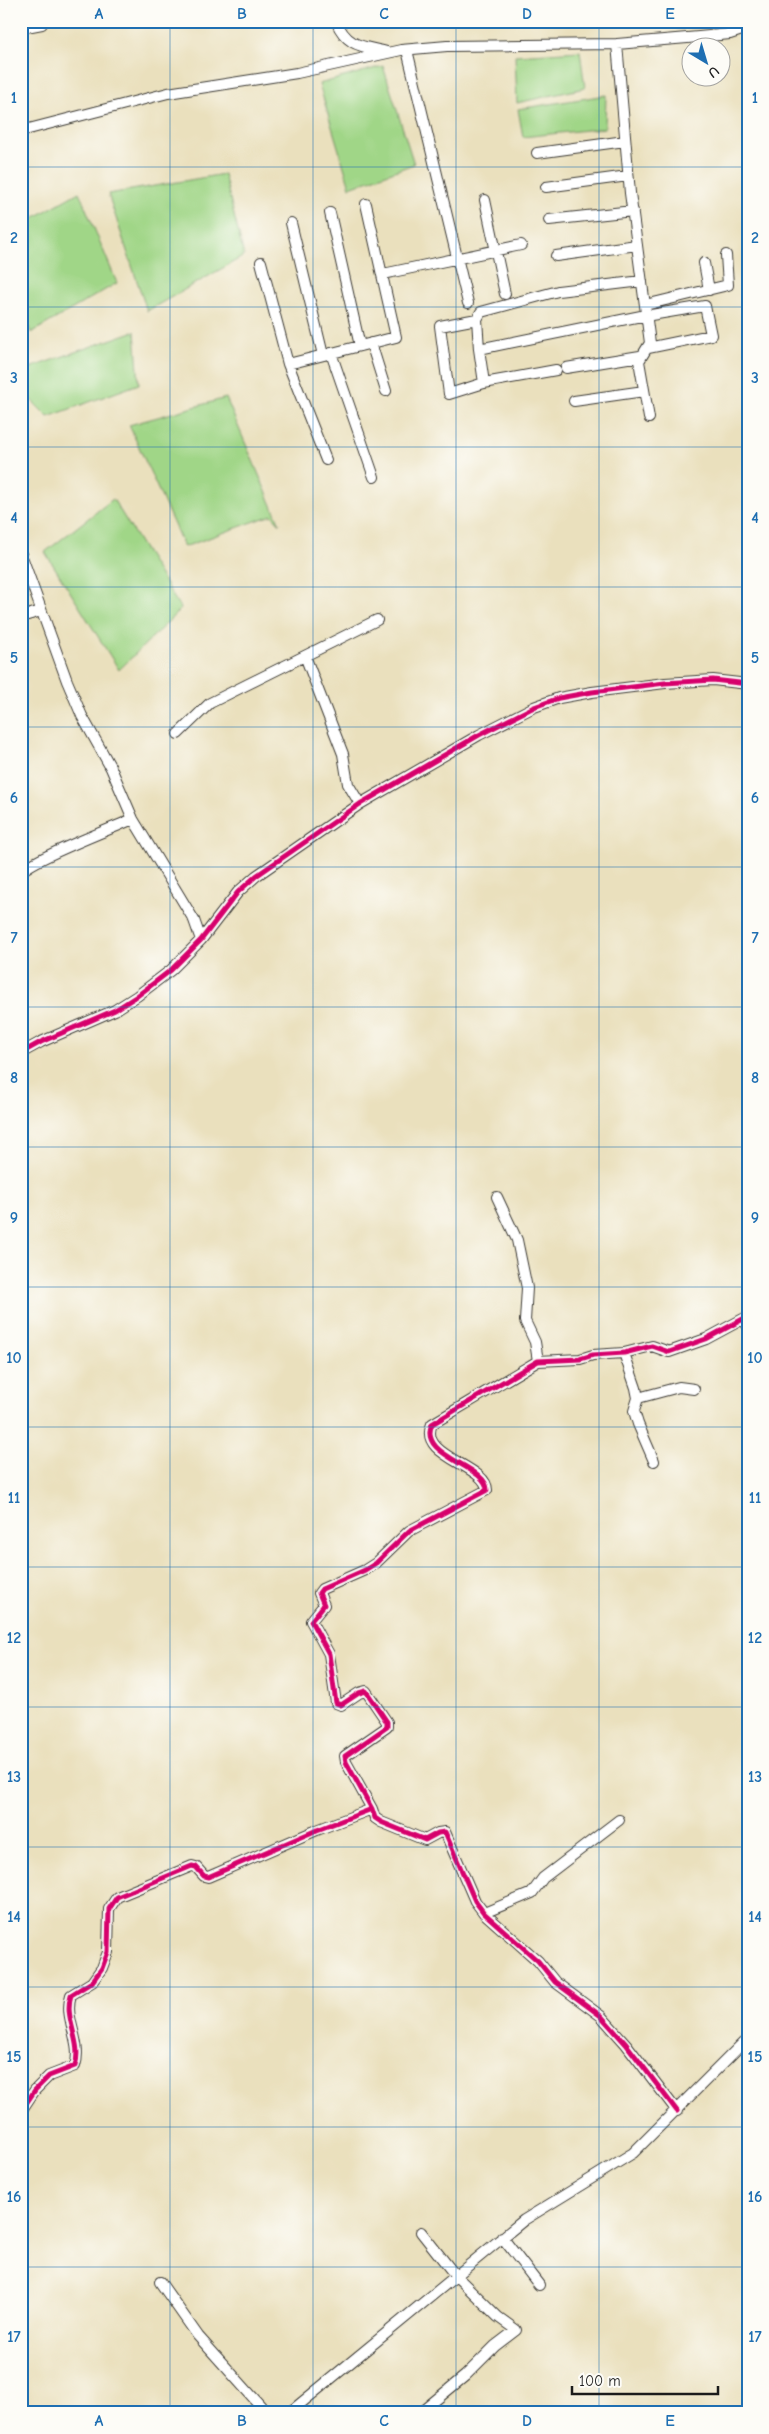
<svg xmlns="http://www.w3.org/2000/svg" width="769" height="2434" font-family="'Comic Neue',sans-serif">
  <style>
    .green { fill: #a0d687; stroke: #5e7952 }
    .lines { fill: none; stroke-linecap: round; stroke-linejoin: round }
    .minor-casing { stroke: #3b3934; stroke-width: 12 }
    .minor { stroke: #fff; stroke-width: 10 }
    .cycleway-casing { stroke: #fdfcf7; stroke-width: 8 }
    .cycleway { stroke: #d6006c; stroke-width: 5 }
    .grid { fill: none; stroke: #1f6fb2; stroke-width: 1; stroke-opacity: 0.55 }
    .neatline { fill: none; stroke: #1f6fb2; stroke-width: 2 }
    .grid-label { font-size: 16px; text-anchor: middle; font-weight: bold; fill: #1f6fb2 }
  </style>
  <rect width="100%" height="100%" fill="#fdfcf7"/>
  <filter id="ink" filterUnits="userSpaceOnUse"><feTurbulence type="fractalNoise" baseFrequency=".02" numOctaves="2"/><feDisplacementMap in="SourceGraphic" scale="10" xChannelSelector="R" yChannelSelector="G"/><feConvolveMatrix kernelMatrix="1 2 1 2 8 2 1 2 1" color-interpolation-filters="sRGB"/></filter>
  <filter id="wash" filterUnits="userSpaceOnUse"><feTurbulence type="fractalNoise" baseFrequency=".0096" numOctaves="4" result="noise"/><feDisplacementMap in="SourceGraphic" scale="20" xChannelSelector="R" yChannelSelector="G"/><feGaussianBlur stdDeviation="1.12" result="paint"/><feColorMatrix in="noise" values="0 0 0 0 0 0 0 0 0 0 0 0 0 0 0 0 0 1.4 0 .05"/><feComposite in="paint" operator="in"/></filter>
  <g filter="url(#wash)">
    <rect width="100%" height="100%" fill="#eae0bd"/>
    <!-- green -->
    <path class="green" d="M 580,51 L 585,88 L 517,103 L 515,55 Z
      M 383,66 L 414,164 L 350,187 L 319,84 Z
      M 606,95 L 605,128 L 523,137 L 518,109 Z
      M 21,140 L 30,200 L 21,201 Z
      M 224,174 L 244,256 L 147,311 L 108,194 Z
      M 79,192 L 117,283 L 31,333 L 21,306 L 21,225 Z
      M 135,331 L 139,384 L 48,417 L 21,390 L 21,371 Z
      M 226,398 L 280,524 L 272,515 L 184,547 L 129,425 Z
      M 113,499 L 181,609 L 119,670 L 45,552 Z"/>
  </g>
  <g filter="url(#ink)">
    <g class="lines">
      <!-- minor casing -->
      <g class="minor-casing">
        <path id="minor" d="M 336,21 C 347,47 362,46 387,52
          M 21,28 L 42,24
          M 617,44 L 630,193 L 650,343 L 639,361 L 649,418
          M 407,50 L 468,303
          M 21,131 L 168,93 L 297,73 L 401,50 L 447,46 L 617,44 L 699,37 L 730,34 L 748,28
          M 537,153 L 625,141
          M 546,187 L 628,176
          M 485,200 L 505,294
          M 330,213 L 360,346
          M 549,220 L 633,211
          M 291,223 L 323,355
          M 556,256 L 637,245
          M 261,262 L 288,364 L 326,460
          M 704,263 L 709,290
          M 383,274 L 521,245
          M 642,281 L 558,291 L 481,312 L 477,319 L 479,349 L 646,315
          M 645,305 L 728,285 L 726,255
          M 477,319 L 440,326 L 449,394 L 484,383
          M 371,343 L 386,391
          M 648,348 L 711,335 L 705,306 L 651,315
          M 479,349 L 484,383 L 556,370
          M 331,353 L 374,477
          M 288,364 L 396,337 L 366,204
          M 566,368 L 640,356
          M 574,401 L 644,391
          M 21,554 L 67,681 L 82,716 L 111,768 L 133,819 L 194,920 L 201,940
          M 21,617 L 41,611
          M 305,656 L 343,754 L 348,784 L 360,804
          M 178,734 L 210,703 L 377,620
          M 21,873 C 28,860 114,828 133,819
          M 21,1053 L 41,1042 L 115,1010 L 137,996 L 171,970 L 201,940 L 238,892 L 256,876 L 360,804 L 479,735 L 534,707 L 559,698 L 592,692 L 665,683 L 713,680 L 748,684
          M 497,1197 L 517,1240 L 527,1288 L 525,1321 L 535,1342 L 538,1361
          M 624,1353 L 636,1388 L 638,1398 L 634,1411 L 638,1424 L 654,1461
          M 638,1398 L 679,1387 L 694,1389
          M 372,1809 L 346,1762 L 345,1756 L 387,1727 L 387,1722 L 366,1691 L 359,1693 L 341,1705 L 336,1703 L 329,1654 L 311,1621 L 324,1605 L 319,1593 L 322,1589 L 365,1570 L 376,1563 L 409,1531 L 487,1490 C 487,1465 417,1457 432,1424 L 538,1361 L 580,1359 L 593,1355 L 624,1353 L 652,1346 L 669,1352 L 706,1339 L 743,1319 L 748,1326
          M 484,1913 L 532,1893 L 543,1878 L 619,1820
          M 21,2111 L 35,2090 L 49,2076 L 75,2066 C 83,2042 63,2019 71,1995 L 92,1982 L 102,1968 L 108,1952 L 109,1909 L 117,1897 L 192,1866 L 196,1867 L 204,1876 L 208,1877 L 317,1830 L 372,1809 L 375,1818 L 381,1822 L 425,1840 L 438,1833 L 445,1832 L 475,1901 L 484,1913 L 538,1961 L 555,1982 L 601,2016 L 626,2044 L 677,2111
          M 502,2237 L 539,2285
          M 160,2282 L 198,2336 L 267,2413
          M 289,2413 L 524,2220 L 633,2153 L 748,2038
          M 420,2413 L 465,2376 L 495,2346 L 516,2330 L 498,2317 L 455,2275 L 421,2232"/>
      </g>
      <!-- minor -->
      <use href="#minor" class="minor"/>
      <!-- cycleway casing -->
      <g class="cycleway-casing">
        <path id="cycleway" d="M 21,1053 L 41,1042 L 115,1010 L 137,996 L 171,970 L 201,940 L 238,892 L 256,876 L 360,804 L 479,735 L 534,707 L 559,698 L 592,692 L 665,683 L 713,680 L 748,684
          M 372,1809 L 346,1762 L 345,1756 L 387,1727 L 387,1722 L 366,1691 L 359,1693 L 341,1705 L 336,1703 L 329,1654 L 311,1621 L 324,1605 L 319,1593 L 322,1589 L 365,1570 L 376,1563 L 409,1531 L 487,1490 C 487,1465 417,1457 432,1424 L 538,1361 L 580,1359 L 593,1355 L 624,1353 L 652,1346 L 669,1352 L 706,1339 L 743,1319 L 748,1326
          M 21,2111 L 35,2090 L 49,2076 L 75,2066 C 83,2042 63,2019 71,1995 L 92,1982 L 102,1968 L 108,1952 L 109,1909 L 117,1897 L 192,1866 L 196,1867 L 204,1876 L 208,1877 L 317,1830 L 372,1809 L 375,1818 L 381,1822 L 425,1840 L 438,1833 L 445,1832 L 475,1901 L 484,1913 L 538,1961 L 555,1982 L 601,2016 L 626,2044 L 677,2111"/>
      </g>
      <!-- cycleway -->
      <use href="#cycleway" class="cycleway"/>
    </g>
  </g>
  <!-- grid -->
  <path class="grid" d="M 170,21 L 170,2413M 313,21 L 313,2413M 456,21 L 456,2413M 599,21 L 599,2413M 21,167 L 748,167M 21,307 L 748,307M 21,447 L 748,447M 21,587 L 748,587M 21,727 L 748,727M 21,867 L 748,867M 21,1007 L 748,1007M 21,1147 L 748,1147M 21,1287 L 748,1287M 21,1427 L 748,1427M 21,1567 L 748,1567M 21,1707 L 748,1707M 21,1847 L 748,1847M 21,1987 L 748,1987M 21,2127 L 748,2127M 21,2267 L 748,2267"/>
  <!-- margin -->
  <rect width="769" height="2434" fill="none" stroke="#fdfcf7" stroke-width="55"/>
  <!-- north arrow -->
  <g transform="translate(706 62) rotate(142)"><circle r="24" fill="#fdfcf7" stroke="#a3a29f"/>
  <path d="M0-4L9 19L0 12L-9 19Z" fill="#1f6fb2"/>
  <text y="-8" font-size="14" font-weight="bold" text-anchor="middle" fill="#1c1c1c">U</text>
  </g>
  <!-- scale -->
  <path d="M572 2386v8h146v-8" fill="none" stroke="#1c1c1c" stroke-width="2.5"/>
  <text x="579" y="2386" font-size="15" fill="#1c1c1c" stroke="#fdfcf7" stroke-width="4" paint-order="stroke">100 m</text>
  <rect x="28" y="28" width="714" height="2378" class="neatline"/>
  <g class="grid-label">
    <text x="99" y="19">A</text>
    <text x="242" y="19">B</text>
    <text x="384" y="19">C</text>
    <text x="527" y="19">D</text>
    <text x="670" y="19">E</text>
    <text x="14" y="103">1</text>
    <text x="755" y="103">1</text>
    <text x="14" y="243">2</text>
    <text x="755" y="243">2</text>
    <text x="14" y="383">3</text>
    <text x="755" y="383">3</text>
    <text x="14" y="523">4</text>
    <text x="755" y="523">4</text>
    <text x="14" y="663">5</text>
    <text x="755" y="663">5</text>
    <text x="14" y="803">6</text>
    <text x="755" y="803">6</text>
    <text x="14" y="943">7</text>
    <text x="755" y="943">7</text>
    <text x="14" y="1083">8</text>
    <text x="755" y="1083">8</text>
    <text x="14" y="1223">9</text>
    <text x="755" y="1223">9</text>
    <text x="14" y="1363">10</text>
    <text x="755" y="1363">10</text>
    <text x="14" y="1503">11</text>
    <text x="755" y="1503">11</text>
    <text x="14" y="1643">12</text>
    <text x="755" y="1643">12</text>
    <text x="14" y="1782">13</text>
    <text x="755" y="1782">13</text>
    <text x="14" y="1922">14</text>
    <text x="755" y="1922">14</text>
    <text x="14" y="2062">15</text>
    <text x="755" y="2062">15</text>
    <text x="14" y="2202">16</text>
    <text x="755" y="2202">16</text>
    <text x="14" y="2342">17</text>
    <text x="755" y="2342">17</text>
    <text x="99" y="2426">A</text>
    <text x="242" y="2426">B</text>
    <text x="384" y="2426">C</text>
    <text x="527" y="2426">D</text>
    <text x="670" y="2426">E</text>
  </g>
</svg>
